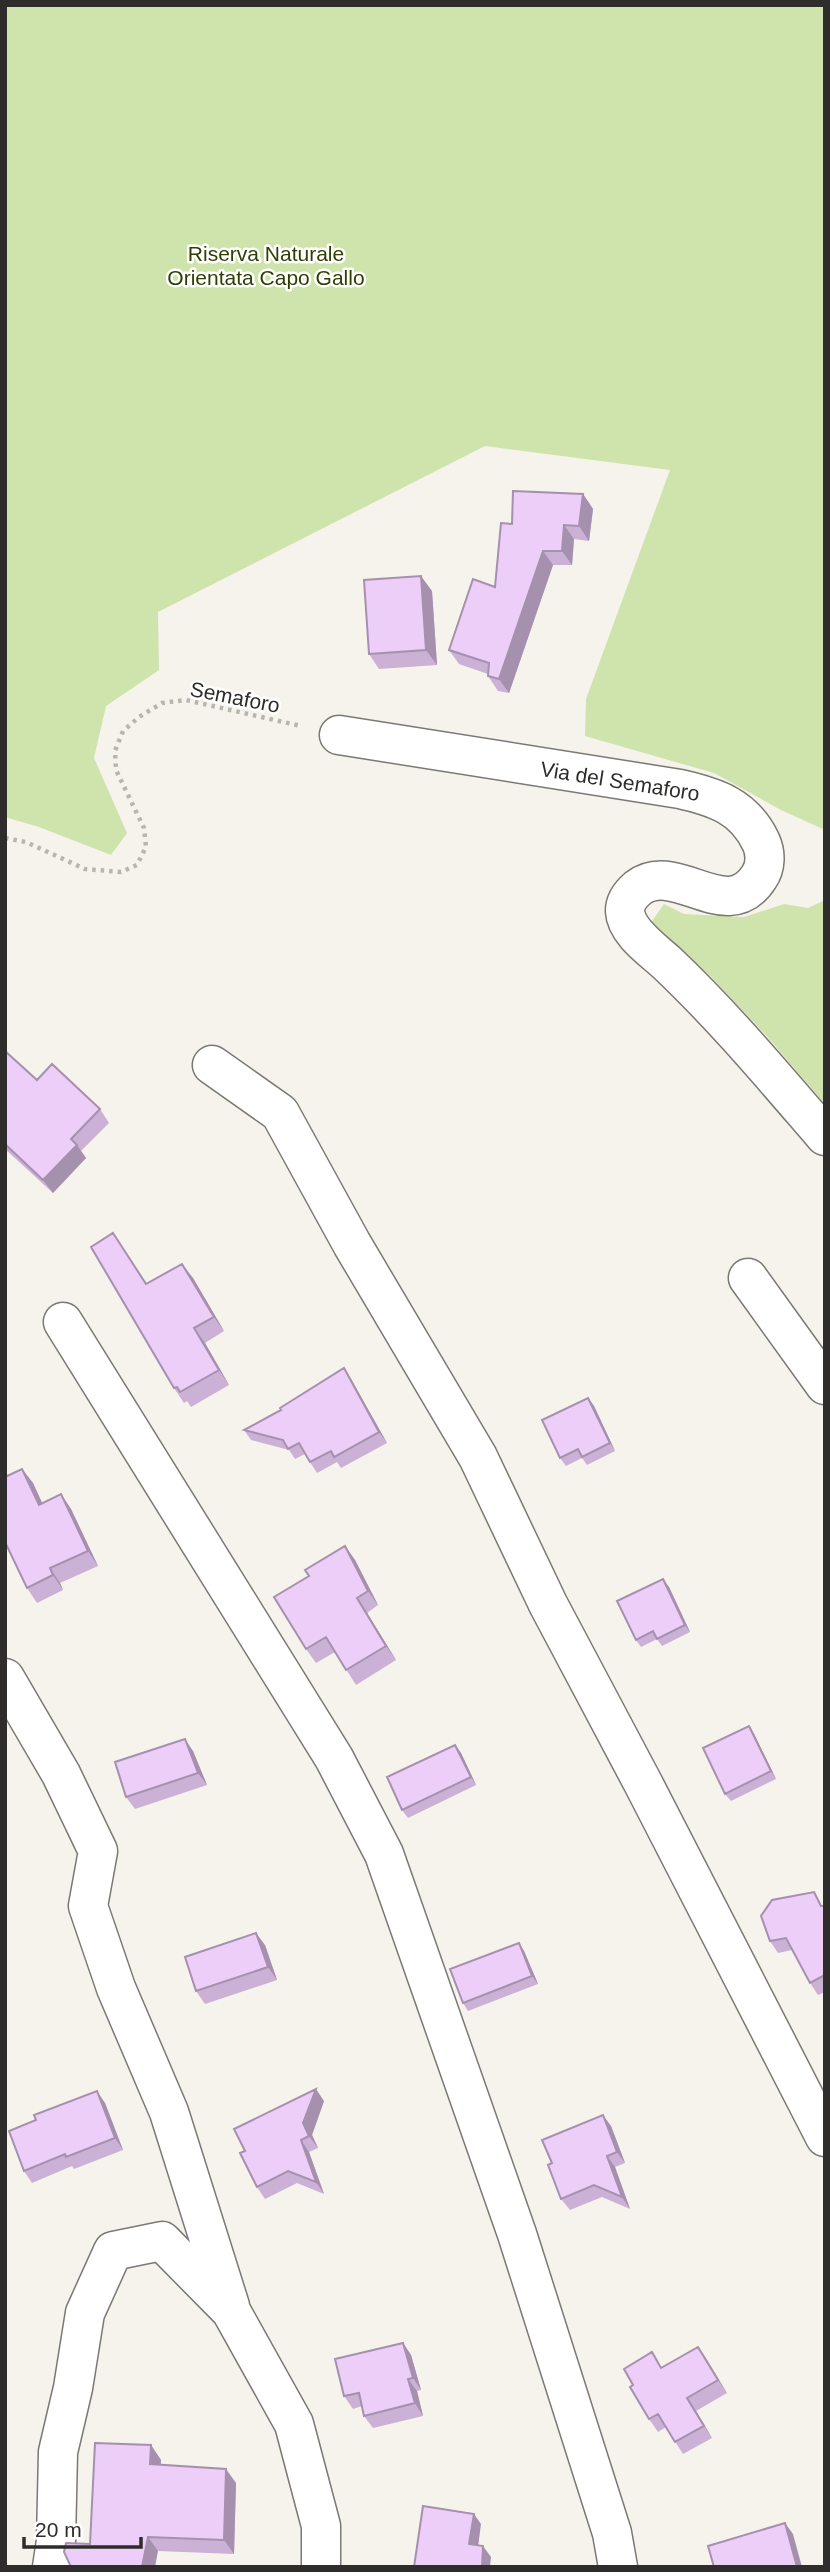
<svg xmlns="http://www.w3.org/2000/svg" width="830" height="2572" font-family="Arial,sans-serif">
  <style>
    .green { fill: #cfe3ac }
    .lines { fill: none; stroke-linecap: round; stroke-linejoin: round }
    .minor-casing { stroke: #7b7974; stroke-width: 41 }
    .path { stroke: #b7b5b0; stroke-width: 4.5; stroke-dasharray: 3.5 5; stroke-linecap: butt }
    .minor { stroke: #fff; stroke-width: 38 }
    .wall { fill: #cbb1d5 }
    .shaded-wall { fill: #a590ae }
    .building { fill: #eccef8; stroke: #a590ae; stroke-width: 2 }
    .labels { text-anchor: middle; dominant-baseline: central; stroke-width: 5; stroke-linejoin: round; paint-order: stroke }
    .park-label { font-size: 21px; fill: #2f3f02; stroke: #fff }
    .street-label { font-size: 21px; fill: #2e2d2b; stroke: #fff }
  </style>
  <rect width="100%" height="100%" fill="#f5f3ec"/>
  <!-- green -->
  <path class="green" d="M 5,5 L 825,5 L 825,830 L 781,810 L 714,773 L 585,736 L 586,699 L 670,470 L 485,446 L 158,612 L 159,670 L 106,706 L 94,758 L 127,833 L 111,855 L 39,827 L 5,817 Z
    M 825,900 L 825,1104 L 764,1033 L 710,976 L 650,924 L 664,904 L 684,914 L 744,917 L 784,904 L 808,908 Z"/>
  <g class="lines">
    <!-- minor casing -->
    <g class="minor-casing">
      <path id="minor" d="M 339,735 L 680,789 C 715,797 744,806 761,842 C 766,853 766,867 759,877 C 727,927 676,859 638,888 C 631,894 625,901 625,911 C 626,932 653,950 667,963 C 724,1017 774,1077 825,1136
        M 212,1065 L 280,1113 L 352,1244 L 478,1457 L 548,1604 L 644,1785 L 825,2137
        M 748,1278 L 825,1385
        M 63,1322 L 334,1758 L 384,1854 L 517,2234 L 612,2533 L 618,2567
        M 5,1678 L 61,1774 L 98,1851 L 88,1906 L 116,1988 L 169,2112 L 230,2306
        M 52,2567 L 56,2541 L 58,2452 L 73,2388 L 85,2313 L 113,2251 L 162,2241 L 231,2311 L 294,2424 L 321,2526 L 321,2567"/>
    </g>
    <!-- path -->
    <path class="path" d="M 5,838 L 26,842 L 85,869 L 121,872 L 137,865 L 146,847 L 144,828 L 116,770 L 115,751 L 123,731 L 139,717 L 162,703 L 186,700 L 301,726"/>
    <!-- minor -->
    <use href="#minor" class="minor"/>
  </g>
  <!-- wall -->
  <path class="wall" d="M 583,494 L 593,509 L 589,541 L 574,539 L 572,565 L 553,565 L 509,693 L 498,691 L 488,676 L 488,674 L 459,664 L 449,650 L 495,587 L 512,524 Z
    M 432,591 L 437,665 L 379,669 L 369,654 Z
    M 5,1051 L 37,1080 L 100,1109 L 109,1123 L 81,1151 L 86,1158 L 53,1193 L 5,1149 Z
    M 113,1233 L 147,1284 L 193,1278 L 224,1331 L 205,1343 L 229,1385 L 191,1407 L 187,1401 L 184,1403 L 174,1388 Z
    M 351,1379 L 387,1443 L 341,1468 L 337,1462 L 317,1473 L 305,1454 L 295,1459 L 289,1450 L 251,1440 L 244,1430 Z
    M 588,1398 L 594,1406 L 615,1451 L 587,1465 L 582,1458 L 566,1466 L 560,1458 Z
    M 22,1469 L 33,1483 L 42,1503 L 61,1494 L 71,1509 L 98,1566 L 60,1583 L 63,1590 L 37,1603 L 27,1588 Z
    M 345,1546 L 355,1560 L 378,1605 L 367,1613 L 396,1660 L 356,1685 L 335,1652 L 316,1663 L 306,1649 L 309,1576 Z
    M 669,1587 L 690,1632 L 662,1646 L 657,1639 L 641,1647 L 636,1640 Z
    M 749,1726 L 754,1734 L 776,1779 L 731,1801 L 725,1794 Z
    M 455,1745 L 461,1753 L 476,1785 L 408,1818 L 402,1810 Z
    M 193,1751 L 207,1785 L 135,1809 L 126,1797 Z
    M 823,1906 L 825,1906 L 825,1992 L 818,1995 L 810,1983 L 792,1950 L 778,1953 L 770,1941 Z
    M 519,1943 L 524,1951 L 538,1984 L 468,2011 L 463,2003 Z
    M 265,1945 L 277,1980 L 205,2004 L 196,1991 Z
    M 324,2101 L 312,2135 L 318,2148 L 309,2152 L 324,2194 L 297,2183 L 265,2199 L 257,2187 L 245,2151 Z
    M 105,2103 L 123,2150 L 74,2169 L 72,2166 L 32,2183 L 24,2171 Z
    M 611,2126 L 625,2163 L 615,2167 L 630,2209 L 602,2197 L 570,2210 L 561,2199 L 552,2163 Z
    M 403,2343 L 411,2355 L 421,2390 L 417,2391 L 423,2416 L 373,2428 L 364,2416 L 362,2406 L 353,2409 L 344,2396 Z
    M 698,2347 L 727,2393 L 696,2411 L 712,2438 L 683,2454 L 666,2427 L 658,2432 L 649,2419 L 662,2368 Z
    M 151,2445 L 161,2460 L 161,2464 L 236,2483 L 234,2554 L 158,2551 L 90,2544 Z"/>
  <!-- shaded-wall -->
  <path class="shaded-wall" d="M 583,494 L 593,509 L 589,541 L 579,526 Z
    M 564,525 L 574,539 L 572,565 L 562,551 Z
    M 543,551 L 553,565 L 509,693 L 499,679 Z
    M 421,576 L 432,591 L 437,665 L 426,650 Z
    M 77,1145 L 86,1158 L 53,1193 L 43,1180 Z
    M 182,1264 L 193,1278 L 224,1331 L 214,1317 Z
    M 194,1328 L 205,1343 L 229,1385 L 219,1370 Z
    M 344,1368 L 351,1379 L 387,1443 L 379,1432 Z
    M 588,1398 L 594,1406 L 615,1451 L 610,1443 Z
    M 22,1469 L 33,1483 L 50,1520 L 39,1505 Z
    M 61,1494 L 71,1509 L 98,1566 L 88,1551 Z
    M 345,1546 L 355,1560 L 378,1605 L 368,1591 Z
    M 50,1568 L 60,1583 L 63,1590 L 53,1575 Z
    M 663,1579 L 669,1587 L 690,1632 L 685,1625 Z
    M 357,1598 L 367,1613 L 396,1660 L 386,1646 Z
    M 749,1726 L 754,1734 L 776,1779 L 771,1771 Z
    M 185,1739 L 193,1751 L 207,1785 L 198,1773 Z
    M 455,1745 L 461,1753 L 476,1785 L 471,1777 Z
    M 256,1933 L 265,1945 L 277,1980 L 268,1967 Z
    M 519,1943 L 524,1951 L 538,1984 L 532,1976 Z
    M 316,2089 L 324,2101 L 312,2135 L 318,2148 L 309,2136 L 303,2123 Z
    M 97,2091 L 105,2103 L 123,2150 L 115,2138 Z
    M 603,2115 L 611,2126 L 625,2163 L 617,2152 Z
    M 301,2140 L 309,2152 L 324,2194 L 316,2182 Z
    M 607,2156 L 615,2167 L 630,2209 L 622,2197 Z
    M 403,2343 L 411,2355 L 421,2390 L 413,2378 Z
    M 698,2347 L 707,2360 L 727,2393 L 718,2380 Z
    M 408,2379 L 417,2391 L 423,2416 L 415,2403 Z
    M 687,2398 L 696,2411 L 712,2438 L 704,2426 Z
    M 151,2445 L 161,2460 L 160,2478 L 150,2464 Z
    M 226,2469 L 236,2483 L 234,2554 L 224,2540 Z
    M 474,2514 L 481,2524 L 477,2555 L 469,2544 Z
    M 785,2523 L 793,2534 L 802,2567 L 797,2567 Z
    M 148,2537 L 158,2551 L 155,2567 L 142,2567 Z
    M 483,2546 L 491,2557 L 490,2567 L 482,2567 Z"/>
  <!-- building -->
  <path class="building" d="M 513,491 L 583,494 L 579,526 L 564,525 L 562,551 L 543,551 L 499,679 L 488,676 L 489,663 L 449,650 L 473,579 L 495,587 L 501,523 L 512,524 Z
    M 421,576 L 426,650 L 369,654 L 364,580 Z
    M 5,1051 L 37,1080 L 52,1064 L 100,1109 L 71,1139 L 77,1145 L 43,1180 L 5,1144 Z
    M 113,1233 L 146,1284 L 182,1264 L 214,1317 L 194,1328 L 219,1370 L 180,1392 L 177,1387 L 174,1388 L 91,1247 Z
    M 344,1368 L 379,1432 L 334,1457 L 331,1451 L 310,1462 L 299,1443 L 288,1449 L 283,1440 L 244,1430 L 281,1410 L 280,1408 Z
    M 588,1398 L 610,1443 L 582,1457 L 578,1449 L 560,1458 L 542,1420 Z
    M 22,1469 L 39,1505 L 61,1494 L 88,1551 L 50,1568 L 53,1575 L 27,1588 L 5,1542 L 5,1477 Z
    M 345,1546 L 368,1591 L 357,1598 L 386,1646 L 346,1670 L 326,1637 L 306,1649 L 274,1597 L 309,1576 L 305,1570 Z
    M 663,1579 L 685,1625 L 657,1639 L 653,1631 L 636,1640 L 617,1601 Z
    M 749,1726 L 771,1771 L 725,1794 L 703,1748 Z
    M 185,1739 L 198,1773 L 126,1797 L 115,1762 Z
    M 455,1745 L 471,1777 L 402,1810 L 387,1777 Z
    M 814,1892 L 821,1906 L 825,1906 L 825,1975 L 810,1983 L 786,1938 L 770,1941 L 761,1916 L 772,1900 Z
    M 256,1933 L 268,1967 L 196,1991 L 185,1957 Z
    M 519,1943 L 532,1976 L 463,2003 L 450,1969 Z
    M 316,2089 L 303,2123 L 309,2136 L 301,2140 L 316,2182 L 288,2171 L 257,2187 L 240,2153 L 245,2151 L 234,2129 Z
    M 97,2091 L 115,2138 L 66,2157 L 65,2154 L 24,2171 L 9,2131 L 36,2120 L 34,2115 Z
    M 603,2115 L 617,2152 L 607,2156 L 622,2197 L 594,2185 L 561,2199 L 548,2165 L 552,2163 L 542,2140 Z
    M 403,2343 L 413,2378 L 408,2379 L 415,2403 L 364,2416 L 359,2393 L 344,2396 L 335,2359 Z
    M 698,2347 L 718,2380 L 687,2398 L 704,2426 L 675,2442 L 658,2414 L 649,2419 L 630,2387 L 633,2385 L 624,2369 L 652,2352 L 661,2368 Z
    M 95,2443 L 151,2445 L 150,2464 L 226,2469 L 224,2540 L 148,2537 L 142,2567 L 71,2567 L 64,2552 L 66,2543 L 90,2544 Z
    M 423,2506 L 474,2514 L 469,2544 L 483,2546 L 482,2567 L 414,2567 Z
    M 785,2523 L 797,2567 L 714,2567 L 708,2546 Z"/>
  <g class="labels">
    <!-- park labels -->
    <g class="park-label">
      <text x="266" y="253">Riserva Naturale<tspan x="266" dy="24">Orientata Capo Gallo</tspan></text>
    </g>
    <!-- street labels -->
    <g class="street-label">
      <text transform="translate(235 697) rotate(11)">Semaforo</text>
      <text transform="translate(620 781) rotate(9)">Via del Semaforo</text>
    </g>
  </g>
  <!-- border -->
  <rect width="830" height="2572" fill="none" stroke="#2e2d2b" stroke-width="14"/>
  <!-- scale -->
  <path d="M24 2537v10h117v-10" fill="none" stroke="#2e2d2b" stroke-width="3.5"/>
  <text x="35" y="2537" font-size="21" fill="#2e2d2b" stroke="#ffffff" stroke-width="5" paint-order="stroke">20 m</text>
</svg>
